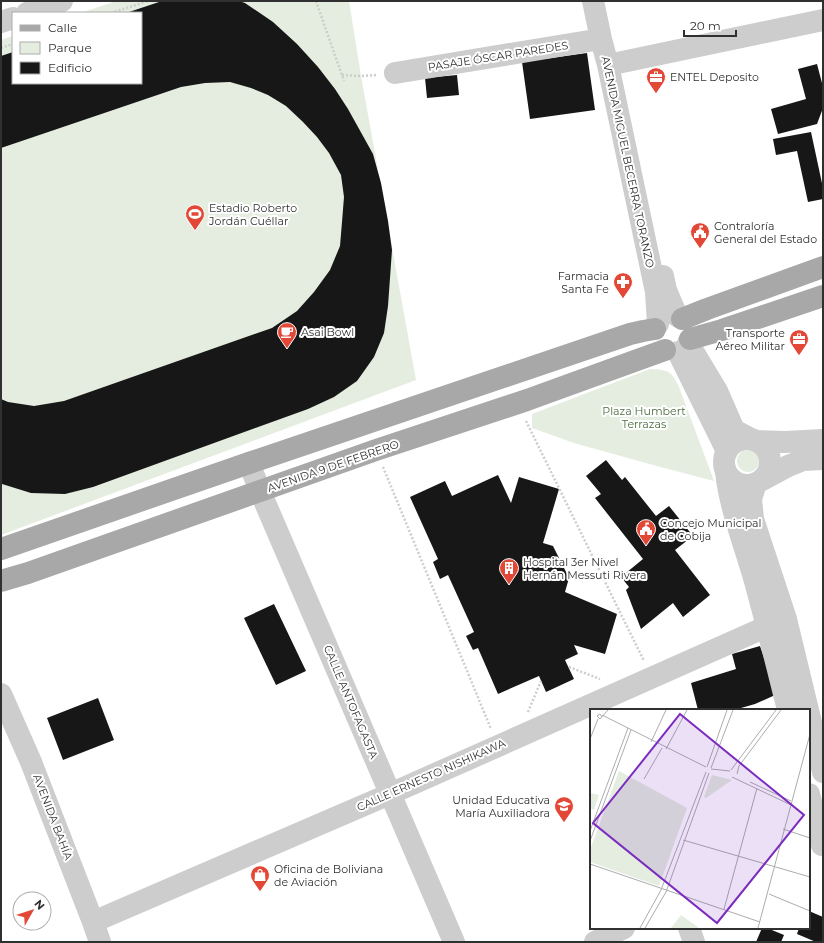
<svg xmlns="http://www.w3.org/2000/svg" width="824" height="943" font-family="Montserrat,sans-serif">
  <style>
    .green { fill: #e4eddf }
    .building { fill: #171717 }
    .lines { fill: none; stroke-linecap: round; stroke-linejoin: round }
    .path { stroke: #cdcdcd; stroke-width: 2.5; stroke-dasharray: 2 2; stroke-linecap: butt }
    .minor { stroke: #cdcdcd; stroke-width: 22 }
    .major { stroke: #a8a8a8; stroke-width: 22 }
    .labels { text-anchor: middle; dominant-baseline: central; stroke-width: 4; stroke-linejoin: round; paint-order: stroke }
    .street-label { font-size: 11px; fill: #303030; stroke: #fff }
    .poi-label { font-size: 11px; fill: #303030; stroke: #fff; text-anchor: start }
    .park-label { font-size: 11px; fill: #4b6c3e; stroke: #fff }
    .inset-road { fill: none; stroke: #acacac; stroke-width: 1 }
    .view { fill: #7b2cbf; fill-opacity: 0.15; stroke: #7b2cbf; stroke-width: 2 }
    .inset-edge { fill: none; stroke: #303030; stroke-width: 2 }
  </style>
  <rect width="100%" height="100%" fill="#fff"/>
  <!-- green -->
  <path class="green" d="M 116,1 L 349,1 L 361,76 L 416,380 L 1,535 L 1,40 L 13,36 L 13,83 L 141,83 L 141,13 L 81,13 Z
    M 650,369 C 668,370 671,370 679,387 L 714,481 L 653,465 L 574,443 L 532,428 L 532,414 Z
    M737 461a11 11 0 1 1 22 0a11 11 0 1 1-22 0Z"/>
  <!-- building -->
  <path class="building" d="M 162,1 L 239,1 L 245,3 L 273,22 L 297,44 L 318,67 L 335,89 L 348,109 L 373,154 L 381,183 L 388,221 L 392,250 L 388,306 L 384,333 L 374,357 L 357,381 L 334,397 L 308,409 L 93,487 L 65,494 L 31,493 L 2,484 L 1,399 L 8,402 L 34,406 L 64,401 L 272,328 L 297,311 L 314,292 L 330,270 L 340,246 L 342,222 L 344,197 L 341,175 L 329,153 L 317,137 L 303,122 L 286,106 L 268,95 L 251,88 L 230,82 L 205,83 L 181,87 L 1,148 L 1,56 L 13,52 L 13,83 L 141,83 L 141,13 L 126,13 Z
    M 587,53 L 595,110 L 530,119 L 522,62 Z
    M 817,64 L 823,87 L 823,108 L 817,124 L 778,134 L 771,109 L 806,99 L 798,69 Z
    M 457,75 L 459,95 L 427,98 L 425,78 Z
    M 811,132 L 823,188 L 823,199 L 808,202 L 797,151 L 776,155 L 773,139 Z
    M 606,460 L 622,480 L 625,477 L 656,516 L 669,506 L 693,536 L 675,550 L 710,595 L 683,617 L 673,603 L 641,629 L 626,590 L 629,587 L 621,577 L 643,559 L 595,498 L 601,494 L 586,476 Z
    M 498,475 L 511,503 L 519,477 L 559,489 L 543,543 L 553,546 L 569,578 L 565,592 L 617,614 L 605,654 L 574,645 L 578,654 L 565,660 L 574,679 L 546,692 L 539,676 L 498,694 L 478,648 L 473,650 L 466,636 L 474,632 L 448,575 L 440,579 L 433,562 L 438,559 L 410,497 L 445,481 L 452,496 Z
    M 274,604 L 306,671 L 276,685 L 244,618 Z
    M 760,646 L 772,681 L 776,696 L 773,696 L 755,704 L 734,710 L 698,710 L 691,683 L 736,669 L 732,654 Z
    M 98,698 L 114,740 L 63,760 L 47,718 Z
    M 809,911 L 823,917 L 823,942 L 816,942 L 797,934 L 799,928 L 809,928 Z
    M 762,928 L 767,928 L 784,935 L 781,942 L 756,942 Z"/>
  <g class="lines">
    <!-- path -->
    <path class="path" d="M 316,1 L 344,81
      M 111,13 L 148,1
      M 1,48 L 13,44
      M 342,75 L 361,76 L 376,75
      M 526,421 L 644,661
      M 383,467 L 491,729
      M 1,485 L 2,484
      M 569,667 L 600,679
      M 528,712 L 541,681"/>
    <!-- minor -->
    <path class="minor" d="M 593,1 L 601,39 L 608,65 L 656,292 L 658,324
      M 27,13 L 62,1
      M 1,22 L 13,18
      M 608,65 L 823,20
      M 395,73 L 601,39
      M 663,276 L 666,290 L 677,316
      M 688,343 L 717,391 L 734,430 L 751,439
      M 678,352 L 727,451
      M724 462a23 23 0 1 1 46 0a23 23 0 1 1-46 0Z
      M 757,441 L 785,442 L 823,440
      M 249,463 L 260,491 L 454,942
      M 726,472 C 730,508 744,543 754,578 C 766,621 777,666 788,710
      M 762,480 L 788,466 L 803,460 L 823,459
      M 756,483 L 751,499 L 753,519 L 786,619 L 808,710
      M 1,694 L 31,762 L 93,922 L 100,942
      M 809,714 L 823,772
      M 809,794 L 822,845
      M 93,922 L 390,794 L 768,626
      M 689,928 L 694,942
      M 595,942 L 624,928"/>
    <!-- major -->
    <path class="major" d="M 682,319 L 707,309 L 823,267
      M 690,339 L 722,330 L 823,296
      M 1,549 L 249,463 L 630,334 L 643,331 L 655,329
      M 1,581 L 28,573 L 376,450 L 527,400 L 640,359 L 665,350"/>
  </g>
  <!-- icons -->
  <defs>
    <g id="office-pin" transform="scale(1)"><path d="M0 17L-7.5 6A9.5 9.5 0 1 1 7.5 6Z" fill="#e34837" stroke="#fff"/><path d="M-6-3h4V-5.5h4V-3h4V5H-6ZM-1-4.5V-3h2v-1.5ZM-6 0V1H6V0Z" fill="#fff"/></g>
    <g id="stadium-pin" transform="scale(1)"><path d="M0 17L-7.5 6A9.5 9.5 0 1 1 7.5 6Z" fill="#e34837" stroke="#fff"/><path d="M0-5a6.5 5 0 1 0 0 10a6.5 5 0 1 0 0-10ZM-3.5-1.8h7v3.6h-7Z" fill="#fff"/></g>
    <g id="civic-pin" transform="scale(1)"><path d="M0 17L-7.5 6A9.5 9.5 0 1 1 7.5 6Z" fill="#e34837" stroke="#fff"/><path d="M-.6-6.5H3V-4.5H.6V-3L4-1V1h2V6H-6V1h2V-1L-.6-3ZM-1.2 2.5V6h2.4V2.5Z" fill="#fff"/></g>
    <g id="pharmacy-pin" transform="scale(1)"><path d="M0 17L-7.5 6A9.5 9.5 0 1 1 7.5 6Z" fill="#e34837" stroke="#fff"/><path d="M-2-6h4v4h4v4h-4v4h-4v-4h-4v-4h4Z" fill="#fff"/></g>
    <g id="cafe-pin" transform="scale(1)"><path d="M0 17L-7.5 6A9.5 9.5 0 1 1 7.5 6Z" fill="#e34837" stroke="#fff"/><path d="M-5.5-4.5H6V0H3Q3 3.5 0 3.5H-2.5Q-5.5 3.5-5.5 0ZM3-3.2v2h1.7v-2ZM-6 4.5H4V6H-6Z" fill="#fff"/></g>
    <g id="building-pin" transform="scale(1)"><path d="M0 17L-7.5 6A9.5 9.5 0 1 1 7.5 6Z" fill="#e34837" stroke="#fff"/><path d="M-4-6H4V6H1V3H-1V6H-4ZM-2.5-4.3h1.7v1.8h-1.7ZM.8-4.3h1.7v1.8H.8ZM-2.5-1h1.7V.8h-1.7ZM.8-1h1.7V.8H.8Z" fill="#fff"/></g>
    <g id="school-pin" transform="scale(1)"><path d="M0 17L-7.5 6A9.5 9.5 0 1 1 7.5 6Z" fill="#e34837" stroke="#fff"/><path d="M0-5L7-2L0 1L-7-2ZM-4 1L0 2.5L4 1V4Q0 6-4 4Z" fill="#fff"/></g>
    <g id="shop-pin" transform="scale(1)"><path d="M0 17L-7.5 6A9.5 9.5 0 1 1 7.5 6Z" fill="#e34837" stroke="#fff"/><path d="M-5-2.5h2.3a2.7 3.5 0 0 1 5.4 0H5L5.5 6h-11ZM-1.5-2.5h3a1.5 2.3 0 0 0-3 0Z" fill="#fff"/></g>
  </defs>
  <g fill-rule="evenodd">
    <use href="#office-pin" x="656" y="77"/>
    <use href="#stadium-pin" x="195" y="214"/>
    <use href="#civic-pin" x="700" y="232"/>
    <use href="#pharmacy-pin" x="623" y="282"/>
    <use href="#cafe-pin" x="287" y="332"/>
    <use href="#office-pin" x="799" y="339"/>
    <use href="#civic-pin" x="646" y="529"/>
    <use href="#building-pin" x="509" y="568"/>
    <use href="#school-pin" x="564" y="806"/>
    <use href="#shop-pin" x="260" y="875"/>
  </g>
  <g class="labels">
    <!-- street labels -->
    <g class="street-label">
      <text transform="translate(498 56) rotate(-9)">PASAJE ÓSCAR PAREDES</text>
      <text transform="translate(628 162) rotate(78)">AVENIDA MIGUEL BECERRA TORANZO</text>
      <text transform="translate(333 466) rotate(-19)">AVENIDA 9 DE FEBRERO</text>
      <text transform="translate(351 702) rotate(67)">CALLE ANTOFAGASTA</text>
      <text transform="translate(431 775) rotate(-24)">CALLE ERNESTO NISHIKAWA</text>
      <text transform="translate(53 817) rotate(69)">AVENIDA BAHÍA</text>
    </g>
    <!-- poi labels -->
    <g class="poi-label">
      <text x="670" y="77">ENTEL Deposito</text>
      <text x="209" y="208">Estadio Roberto<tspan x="209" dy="13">Jordán Cuéllar</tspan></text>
      <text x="714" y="226">Contraloría<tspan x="714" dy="13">General del Estado</tspan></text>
      <text x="609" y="276" text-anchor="end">Farmacia<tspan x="609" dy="13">Santa Fe</tspan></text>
      <text x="301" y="332">Asai Bowl</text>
      <text x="785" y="333" text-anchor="end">Transporte<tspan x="785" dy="13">Aéreo Militar</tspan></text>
      <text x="660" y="523">Concejo Municipal<tspan x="660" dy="13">de Cobija</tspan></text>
      <text x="523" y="562">Hospital 3er Nivel<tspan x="523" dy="13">Hernán Messuti Rivera</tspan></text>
      <text x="550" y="800" text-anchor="end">Unidad Educativa<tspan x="550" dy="13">María Auxiliadora</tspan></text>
      <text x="274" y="869">Oficina de Boliviana<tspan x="274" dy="13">de Aviación</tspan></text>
    </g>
    <!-- park labels -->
    <g class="park-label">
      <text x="644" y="411">Plaza Humbert<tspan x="644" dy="13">Terrazas</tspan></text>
    </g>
  </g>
  <!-- overview -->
  <g transform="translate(590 709)">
    <rect width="220" height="220" fill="#fff"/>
    <path d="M 29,62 L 97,99 L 69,177 L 0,153 L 0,141 ZM 122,66 L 142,71 L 116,89 L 114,88 ZM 1,84 L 9,86 L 4,101 L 0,99 ZM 91,206 L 109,219 L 81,219 Z" fill="#e4eddf"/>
    <path class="inset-road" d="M 12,6 L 116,58M 12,8 L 10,5 L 7,7 L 10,10 L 18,1M 0,30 L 8,10M 61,33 L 76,1M 76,40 L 97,1M 117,58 L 137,1M 121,59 L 143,1M 121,60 L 140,62M 141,61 L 186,1M 147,65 L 149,57 L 191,1M 142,68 L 201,96M 54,70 L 72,39M 160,73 L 201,92M 193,120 L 220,129M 0,122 L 38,19M 93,131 L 220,168M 0,132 L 41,21M 0,155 L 170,213M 179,185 L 220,202M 134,200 L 167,79M 50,219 L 71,181 L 116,63M 55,219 L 76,183 L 119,64M 168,219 L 220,25"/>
    <path class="view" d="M 90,5 L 214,106 L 127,214 L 3,114 Z"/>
    <rect width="220" height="220" class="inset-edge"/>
  </g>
  <!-- border -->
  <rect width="824" height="943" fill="none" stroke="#303030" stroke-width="4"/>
  <!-- legend -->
  <rect x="12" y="12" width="130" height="72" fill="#ffffff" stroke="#acacac"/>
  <rect x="20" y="25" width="20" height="6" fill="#a8a8a8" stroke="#acacac"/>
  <text x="48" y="32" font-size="12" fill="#303030">Calle</text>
  <rect x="20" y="42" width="20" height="12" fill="#e4eddf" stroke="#acacac"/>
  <text x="48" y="52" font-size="12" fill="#303030">Parque</text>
  <rect x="20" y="62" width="20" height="12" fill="#171717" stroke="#acacac"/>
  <text x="48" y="72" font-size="12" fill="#303030">Edificio</text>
  <!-- north arrow -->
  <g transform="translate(32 911) rotate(51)"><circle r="19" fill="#ffffff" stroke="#acacac"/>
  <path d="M0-3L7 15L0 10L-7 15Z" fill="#e34837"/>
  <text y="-6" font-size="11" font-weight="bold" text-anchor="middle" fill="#303030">N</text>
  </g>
  <!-- scale -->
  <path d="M684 30v6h52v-6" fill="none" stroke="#303030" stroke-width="2"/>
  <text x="690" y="30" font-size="12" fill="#303030" stroke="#ffffff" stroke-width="3" paint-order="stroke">20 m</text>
</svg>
